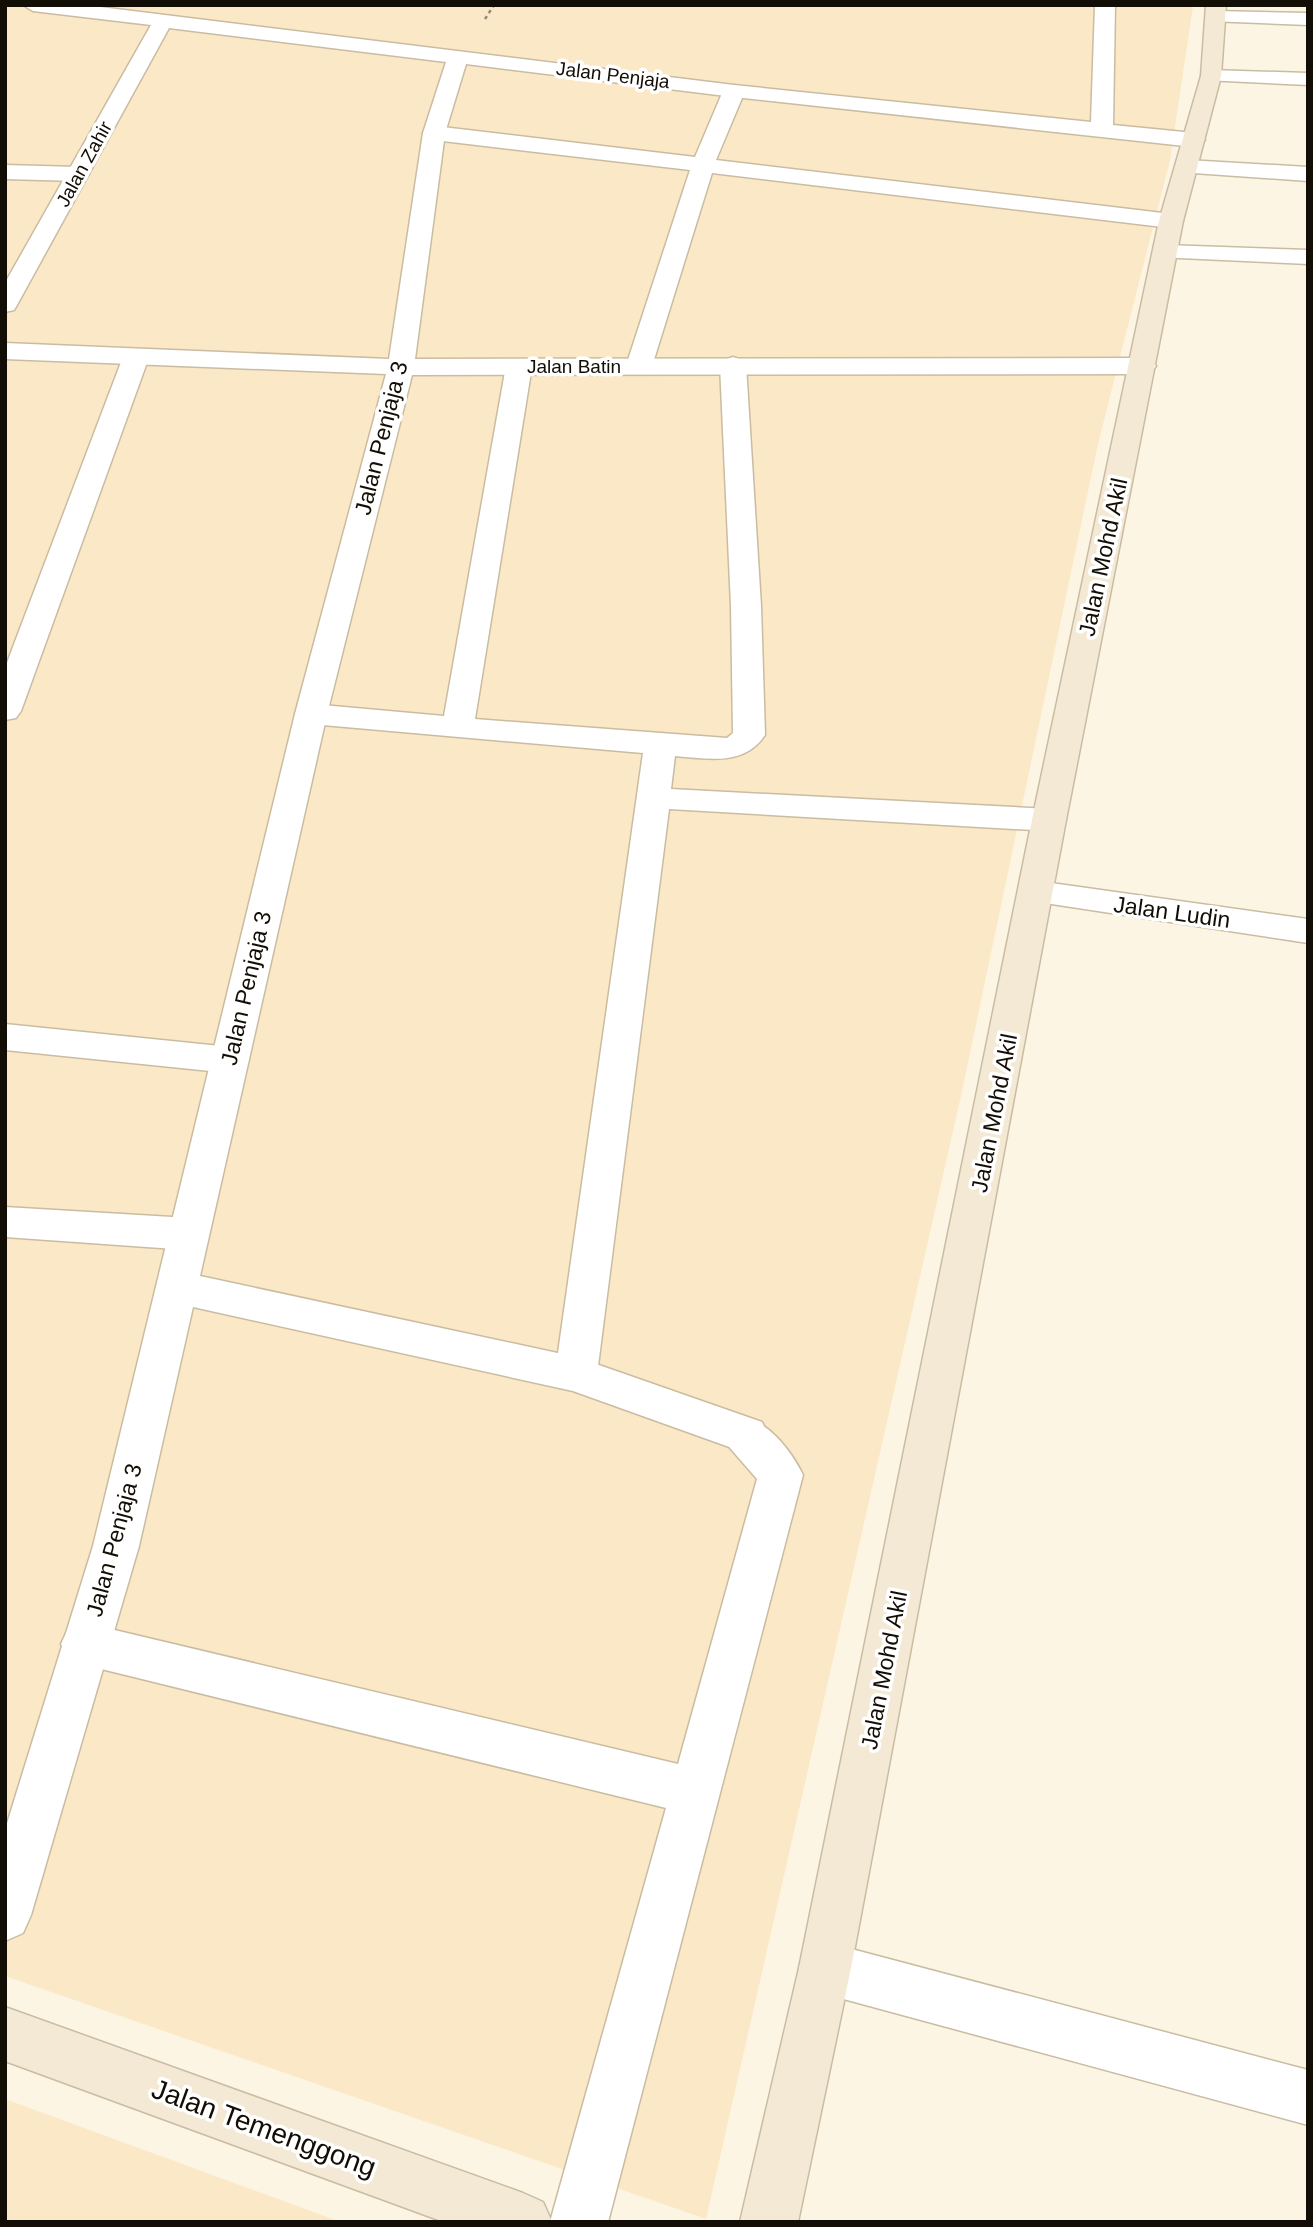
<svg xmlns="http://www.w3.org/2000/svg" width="1313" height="2227" font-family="Helvetica,sans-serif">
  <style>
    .built { fill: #fbe8c6 }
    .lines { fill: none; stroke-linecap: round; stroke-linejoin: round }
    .lane-casing { stroke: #cabca2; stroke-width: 3 }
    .street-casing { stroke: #cabca2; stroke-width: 3 }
    .secondary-casing { stroke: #cabca2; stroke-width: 3 }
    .path { stroke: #90897c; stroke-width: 2.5; stroke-dasharray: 3.5 3.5; stroke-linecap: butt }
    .lane { fill: #fff; fill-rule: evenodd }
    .street { fill: #fff; fill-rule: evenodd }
    .secondary { fill: #f4e9d5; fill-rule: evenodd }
    .labels { text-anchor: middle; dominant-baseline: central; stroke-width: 7; stroke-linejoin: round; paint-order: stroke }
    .far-street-label { font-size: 19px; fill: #130e05; stroke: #fff }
    .street-label { font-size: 23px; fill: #130e05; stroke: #fff }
    .near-street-label { font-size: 28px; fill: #130e05; stroke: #fff }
  </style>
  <rect width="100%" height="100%" fill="#fdf5e4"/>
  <!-- built -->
  <path class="built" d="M 5,5 L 1193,6 L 1170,160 L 1098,444 L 961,1096 L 706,2219 L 5,1976 Z
    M 5,2099 L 341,2222 L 5,2222 Z"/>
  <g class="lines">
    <!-- lane casing -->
    <g class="lane-casing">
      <path id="lane" d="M 1216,11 L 1308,13 L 1308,25 L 1209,21 L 1206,17 Z
        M 734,85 L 745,91 L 716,160 L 1171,214 L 1179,216 L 1183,221 L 1179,226 L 1171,228 L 712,173 L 652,366 L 648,371 L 630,371 L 626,366 L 690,170 L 434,140 L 423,133 L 434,126 L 695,157 L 723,91 Z
        M 1187,160 L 1308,167 L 1308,181 L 1179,172 L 1176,167 Z
        M 5,165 L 78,167 L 89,174 L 78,181 L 5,179 Z
        M 136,349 L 145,352 L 149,357 L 21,711 L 16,718 L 5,720 L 5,668 L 123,357 L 127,352 Z
        M 733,357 L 742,360 L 746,365 L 761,606 L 765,735 C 744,766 709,759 675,756 L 671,789 L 1049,809 L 1061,812 L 1066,820 L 1061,828 L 1049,831 L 669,809 L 597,1374 L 591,1386 L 576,1391 L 561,1386 L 555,1374 L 643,753 L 311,724 L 300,721 L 295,714 L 300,707 L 311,704 L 444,716 L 506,366 L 510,361 L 528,361 L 532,366 L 475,719 L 727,738 L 733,733 L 731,606 L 720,365 L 724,360 Z
        M 5,1024 L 230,1047 L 243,1051 L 249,1060 L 243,1069 L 230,1073 L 5,1050 Z
        M 5,1207 L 189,1218 L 203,1223 L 209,1234 L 203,1245 L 189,1250 L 5,1237 Z
        M 746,1417 C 771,1425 792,1452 803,1475 L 608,2222 L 550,2222 L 666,1808 L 85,1665 L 68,1659 L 61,1644 L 68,1629 L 85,1623 L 678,1764 L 757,1479 L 730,1448 L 724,1435 L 730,1422 Z
        M 825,1942 L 1308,2070 L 1308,2125 L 825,1994 L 806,1987 L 799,1968 L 806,1949 Z"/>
    </g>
    <!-- street casing -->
    <g class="street-casing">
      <path id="street" d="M 23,5 L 84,5 L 734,85 L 1091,122 L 1095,5 L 1115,5 L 1113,125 L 1194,133 L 1205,140 L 1194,147 L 734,97 L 466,64 L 445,133 L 415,359 L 1143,358 L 1152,361 L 1156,366 L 1152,371 L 1143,374 L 412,375 L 327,714 L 200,1276 L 576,1357 L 762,1422 L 768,1435 L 762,1448 L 746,1453 L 573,1391 L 193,1307 L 139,1546 L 31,1915 L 23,1933 L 5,1941 L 5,1830 L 93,1546 L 295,714 L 386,374 L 5,359 L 5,343 L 389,359 L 423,133 L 446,62 L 169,28 L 17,305 L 14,310 L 5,312 L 5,283 L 151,25 L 33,11 Z
        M 1211,70 L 1308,73 L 1308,85 L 1204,80 L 1201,76 L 1204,72 Z
        M 1165,245 L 1308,250 L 1308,264 L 1157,257 L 1153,252 L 1157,247 Z
        M 1037,881 L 1308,919 L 1308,943 L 1025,900 L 1020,892 L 1025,884 Z"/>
    </g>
    <!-- secondary casing -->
    <g class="secondary-casing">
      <path id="secondary" d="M 1206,5 L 1226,5 L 1221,76 L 1183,221 L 1066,820 L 851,1968 L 798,2222 L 740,2222 L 799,1968 L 1032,820 L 1159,221 L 1201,76 Z
        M 5,2007 L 523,2193 L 543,2202 L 552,2222 L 444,2222 L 5,2061 Z"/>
    </g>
    <!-- path -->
    <path class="path" d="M 485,19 L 494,5"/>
    <!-- lane -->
    <use href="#lane" class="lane"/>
    <!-- street -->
    <use href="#street" class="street"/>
    <!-- secondary -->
    <use href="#secondary" class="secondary"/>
  </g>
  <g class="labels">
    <!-- far-street labels -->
    <g class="far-street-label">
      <text transform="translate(613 75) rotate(7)">Jalan Penjaja</text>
      <text transform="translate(84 164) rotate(-61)">Jalan Zahir</text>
      <text x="574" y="366">Jalan Batin</text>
    </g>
    <!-- street labels -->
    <g class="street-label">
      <text transform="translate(381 438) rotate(-76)">Jalan Penjaja 3</text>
      <text transform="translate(1103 557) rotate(-78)">Jalan Mohd Akil</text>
      <text transform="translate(1172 912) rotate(8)">Jalan Ludin</text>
      <text transform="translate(246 988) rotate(-77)">Jalan Penjaja 3</text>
      <text transform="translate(994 1113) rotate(-79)">Jalan Mohd Akil</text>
      <text transform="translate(114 1540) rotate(-75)">Jalan Penjaja 3</text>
      <text transform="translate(884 1670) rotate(-79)">Jalan Mohd Akil</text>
    </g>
    <!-- near-street labels -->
    <g class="near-street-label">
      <text transform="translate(264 2128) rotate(20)">Jalan Temenggong</text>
    </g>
  </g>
  <!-- border -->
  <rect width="1313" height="2227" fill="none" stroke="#130e05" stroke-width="14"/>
</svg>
